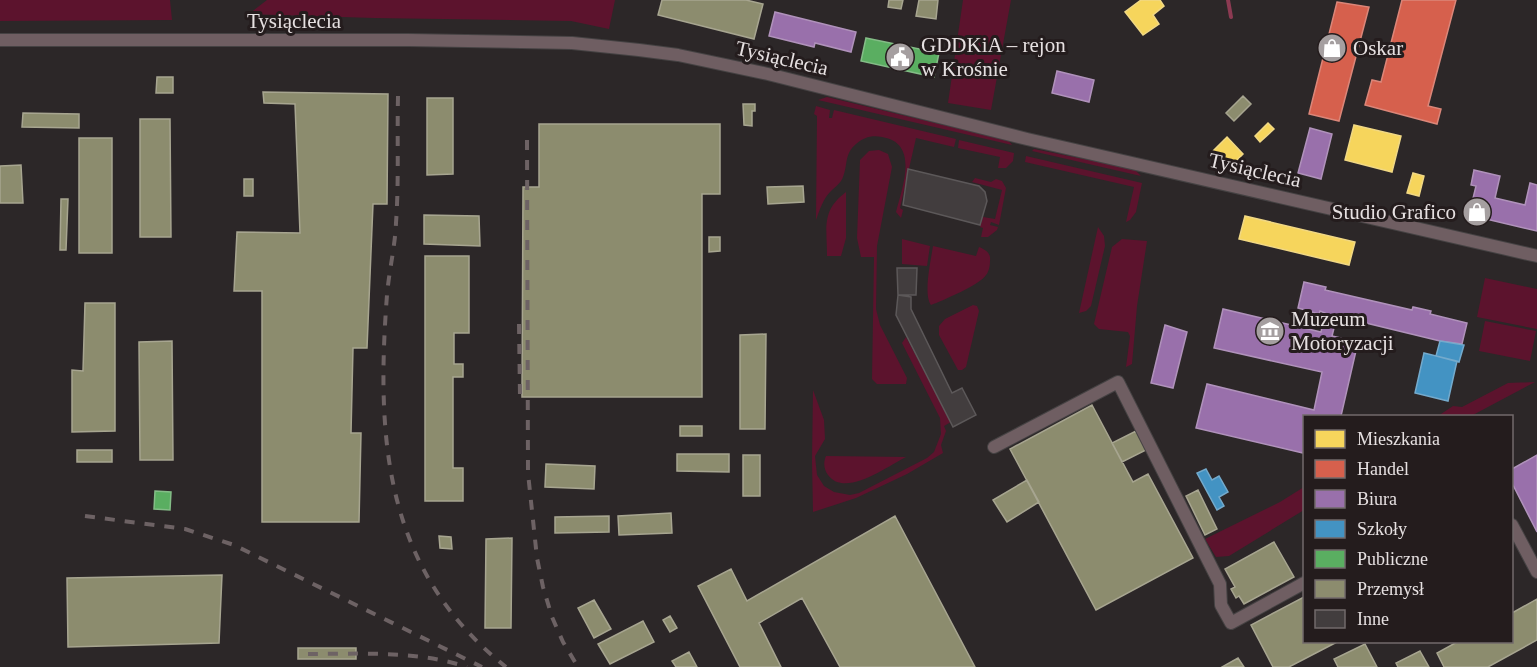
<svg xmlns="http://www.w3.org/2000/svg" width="1537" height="667" font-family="'Times New Roman',serif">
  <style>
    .green { fill: #5c132d }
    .homes { fill: #f6d55c; stroke: #f1d884; stroke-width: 1.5 }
    .shops { fill: #d6604d; stroke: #db8679; stroke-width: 1.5 }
    .offices { fill: #9970ab; stroke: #b092bb; stroke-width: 1.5 }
    .schools { fill: #4393c3; stroke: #74aacc; stroke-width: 1.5 }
    .public { fill: #5aae61; stroke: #84bd87; stroke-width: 1.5 }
    .industry { fill: #8c8c6e; stroke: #a7a590; stroke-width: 1.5 }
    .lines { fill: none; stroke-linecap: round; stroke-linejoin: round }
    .stream { stroke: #8c3a52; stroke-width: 4 }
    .building { fill: #423d3e; stroke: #5c5859; stroke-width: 1.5 }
    .minor-casing { stroke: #454243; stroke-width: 14 }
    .minor { stroke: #6f5e62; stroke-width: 12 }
    .rail { stroke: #6d6264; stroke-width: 4; stroke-dasharray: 10 10; stroke-linecap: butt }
    .labels { text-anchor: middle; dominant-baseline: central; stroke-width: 6; stroke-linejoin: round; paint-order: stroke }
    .street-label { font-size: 21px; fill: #e6e0e1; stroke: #241c1d }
    .poi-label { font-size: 21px; fill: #e6e0e1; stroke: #241c1d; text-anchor: start }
  </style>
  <rect width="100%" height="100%" fill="#2c2728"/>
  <!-- green -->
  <path class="green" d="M 0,0 L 170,0 L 172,20 L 0,21 Z
    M 267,0 L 615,0 L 609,29 L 571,21 L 374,18 L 249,14 Z
    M 963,0 L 1011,0 L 991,110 L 948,103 Z
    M 827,97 L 1002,139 L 1009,141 L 1012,145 L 818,100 Z
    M 816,106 L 830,110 L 829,118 L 832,118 L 834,110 L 956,139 L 954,147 L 916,138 L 900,208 L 903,210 L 901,218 L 896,212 C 902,188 920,143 882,137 C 872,135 864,137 856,144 C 844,154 848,165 843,177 C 841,183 835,187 831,191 C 823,199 820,209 816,220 L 817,116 L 814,114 Z
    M 959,140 L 1014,153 L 1013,161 L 1006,168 L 998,168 L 1000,157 L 958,148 Z
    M 1034,149 L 1129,168 L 1136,171 L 1141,176 L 1032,151 Z
    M 879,150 L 888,154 L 892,167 L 877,246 L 876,309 L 880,325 L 907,378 L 906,384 L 877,384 L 872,379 L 874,257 L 861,257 L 857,238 L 860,160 L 869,151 Z
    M 1026,156 L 1142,183 L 1136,212 L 1130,220 L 1126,222 L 1134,187 L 1025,162 Z
    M 975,178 L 991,182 L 996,179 L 1002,181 L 1006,188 L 999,225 L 991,222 L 990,225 L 998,227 L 997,230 L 988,237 L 981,237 L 983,228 L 980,227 L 983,217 L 995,219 L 1002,190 L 972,182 Z
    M 846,192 L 846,238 L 841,256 L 827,256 C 827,227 821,211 846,192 Z
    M 1098,227 L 1104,236 L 1105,246 L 1091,306 L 1086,311 L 1079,313 Z
    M 902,239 L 930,246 L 927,266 L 902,264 Z
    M 1122,239 L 1147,241 L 1137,306 L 1132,364 L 1126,367 L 1130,336 L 1128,332 L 1099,329 L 1094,324 L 1112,247 Z
    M 933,246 L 976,256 L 979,247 C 986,250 991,253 990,261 C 990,265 989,272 986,275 C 981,284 942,301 931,305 C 923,294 931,260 933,246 Z
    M 1485,278 L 1537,289 L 1537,329 L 1477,317 Z
    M 973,305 L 977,306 L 979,311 L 966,367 L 962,370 L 958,370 L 939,335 L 939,326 L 945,319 Z
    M 1485,321 L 1536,331 L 1530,361 L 1479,351 Z
    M 906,337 L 951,422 L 944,426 L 946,431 L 941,445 L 943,453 L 907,474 L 856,498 L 813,512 L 812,461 L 813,390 L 824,420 L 825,439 L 815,456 L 817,475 L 824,486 L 834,492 L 850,495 L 859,493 L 927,458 L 934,452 L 941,434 L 940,418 L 902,343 Z
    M 1535,382 L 1471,416 L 1438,416 L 1453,406 L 1462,407 L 1508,383 Z
    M 826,456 L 906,457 C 886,467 845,498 828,475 C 824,469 823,463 826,456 Z
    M 1304,487 L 1304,510 L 1229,556 L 1216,557 L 1205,539 L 1280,502 Z"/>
  <!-- homes -->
  <path class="homes" d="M 1141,0 L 1160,0 L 1164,6 L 1153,15 L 1159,24 L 1143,35 L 1125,12 Z
    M 1268,123 L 1274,129 L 1260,142 L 1255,136 Z
    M 1354,125 L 1401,136 L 1392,172 L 1345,160 Z
    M 1227,137 L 1243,154 L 1229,168 L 1212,152 Z
    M 1413,173 L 1424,176 L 1419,196 L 1407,193 Z
    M 1245,216 L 1355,242 L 1349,265 L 1239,239 Z"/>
  <!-- shops -->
  <path class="shops" d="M 1402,0 L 1456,0 L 1428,106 L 1441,109 L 1437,124 L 1365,105 L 1372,80 L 1381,82 Z
    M 1337,2 L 1369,7 L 1339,121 L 1309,114 Z"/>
  <!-- offices -->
  <path class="offices" d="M 775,12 L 856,32 L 851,52 L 815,43 L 814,47 L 769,36 Z
    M 1057,71 L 1094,80 L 1089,102 L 1052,93 Z
    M 1310,128 L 1332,134 L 1321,179 L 1298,173 Z
    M 1474,170 L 1500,176 L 1495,198 L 1525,205 L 1530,183 L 1537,185 L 1537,231 L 1469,215 L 1476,186 L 1471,185 Z
    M 1304,282 L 1326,287 L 1325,290 L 1412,310 L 1413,307 L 1431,311 L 1430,314 L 1467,323 L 1462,344 L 1440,341 L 1337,316 L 1332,336 L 1358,342 L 1341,416 L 1304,416 L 1303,453 L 1196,428 L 1207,384 L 1314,410 L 1322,372 L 1214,348 L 1223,309 L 1321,332 L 1325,313 L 1320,311 L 1319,314 L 1298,308 Z
    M 1165,325 L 1187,332 L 1173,388 L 1151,383 Z
    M 1537,455 L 1537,532 L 1512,483 L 1512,469 Z"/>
  <!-- schools -->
  <path class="schools" d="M 1440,341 L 1464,345 L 1459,362 L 1436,356 Z
    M 1424,353 L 1457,361 L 1448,401 L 1415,393 Z
    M 1206,469 L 1212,480 L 1219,476 L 1228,492 L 1219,497 L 1224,506 L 1217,510 L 1197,473 Z"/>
  <!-- public -->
  <path class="public" d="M 866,38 L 939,53 L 934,77 L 861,61 Z
    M 155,491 L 171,492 L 170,510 L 154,509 Z"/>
  <!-- industry -->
  <path class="industry" d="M 662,0 L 746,0 L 763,4 L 754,39 L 658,15 Z
    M 889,0 L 903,0 L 901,9 L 888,7 Z
    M 919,0 L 938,0 L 936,19 L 916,16 Z
    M 157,77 L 173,77 L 173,93 L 156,93 Z
    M 263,92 L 388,94 L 387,204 L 373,204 L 367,348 L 353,348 L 351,433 L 361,433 L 359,522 L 262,522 L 262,291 L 234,291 L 237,232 L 300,233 L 295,104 L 264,103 Z
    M 1243,96 L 1251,104 L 1234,121 L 1226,113 Z
    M 427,98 L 453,98 L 453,174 L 427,175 Z
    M 743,104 L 755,104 L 755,111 L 752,111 L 752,126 L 744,125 Z
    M 23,113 L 79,114 L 79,128 L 22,127 Z
    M 140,119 L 170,119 L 171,237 L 140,237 Z
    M 539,124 L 720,124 L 720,194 L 702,194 L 702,397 L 522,397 L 523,187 L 539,187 Z
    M 79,138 L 112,138 L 112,253 L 79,253 Z
    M 21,165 L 23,203 L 0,203 L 0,166 Z
    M 244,179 L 253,179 L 253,196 L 244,196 Z
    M 803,186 L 804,202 L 768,204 L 767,187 Z
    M 61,199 L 68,199 L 66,250 L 60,250 Z
    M 424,215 L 479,216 L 480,246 L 424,244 Z
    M 709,237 L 720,237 L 720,251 L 709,252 Z
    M 425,256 L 469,256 L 469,333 L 454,333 L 454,364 L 463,364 L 463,377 L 453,377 L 453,468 L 463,468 L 463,501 L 425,501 Z
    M 85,303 L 115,303 L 115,431 L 72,432 L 72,370 L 83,371 Z
    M 766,334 L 765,429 L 740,429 L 740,335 Z
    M 172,341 L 173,460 L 140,460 L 139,342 Z
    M 1092,405 L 1133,482 L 1148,474 L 1193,558 L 1096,610 L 1010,449 Z
    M 680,426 L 702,426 L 702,436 L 680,436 Z
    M 1136,431 L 1146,450 L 1122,462 L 1112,443 Z
    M 77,450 L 112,450 L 112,462 L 77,462 Z
    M 677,454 L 729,454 L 729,472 L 677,471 Z
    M 743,455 L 760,455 L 760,496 L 743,496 Z
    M 546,464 L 595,466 L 594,489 L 545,487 Z
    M 1027,480 L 1039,502 L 1007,522 L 993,500 Z
    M 1198,490 L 1217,529 L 1205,535 L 1186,496 Z
    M 671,513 L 672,533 L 619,535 L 618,516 Z
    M 609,516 L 609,532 L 555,533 L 555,517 Z
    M 895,516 L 975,667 L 840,667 L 802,598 L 759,623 L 781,667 L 740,667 L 698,586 L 731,569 L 747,601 Z
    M 439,536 L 451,537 L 452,549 L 440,548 Z
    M 512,538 L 511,628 L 485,628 L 486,539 Z
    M 1274,542 L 1294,577 L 1244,604 L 1239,596 L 1236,598 L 1231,589 L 1235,587 L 1225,569 Z
    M 222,575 L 219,643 L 68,647 L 67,578 Z
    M 1304,597 L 1304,642 L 1337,642 L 1289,667 L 1273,667 L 1251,625 Z
    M 1537,599 L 1537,640 L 1488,667 L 1444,667 L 1437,653 L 1457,642 L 1512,642 L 1512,613 Z
    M 594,600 L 611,629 L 594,638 L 578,608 Z
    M 670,616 L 677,628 L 670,632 L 663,620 Z
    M 643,621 L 654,642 L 610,664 L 598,644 Z
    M 1365,644 L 1377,667 L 1338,667 L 1334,659 Z
    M 298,648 L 356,648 L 356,659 L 298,659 Z
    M 1420,651 L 1429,667 L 1398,667 L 1396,663 Z
    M 689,652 L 697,667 L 676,667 L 672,661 Z
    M 1238,658 L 1244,667 L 1222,667 Z"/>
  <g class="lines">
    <!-- stream -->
    <path class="stream" d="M 1228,0 L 1231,17"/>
  </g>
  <!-- building -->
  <path class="building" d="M 908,169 L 979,186 L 985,192 L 987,201 L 980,225 L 903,205 Z
    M 897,268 L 917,268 L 916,295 L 898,295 Z
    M 898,295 L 911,297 L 911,309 L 952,393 L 962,388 L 976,415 L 953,427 L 896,315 Z"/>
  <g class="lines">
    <!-- minor casing -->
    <g class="minor-casing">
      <path id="minor" d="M 0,40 L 409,40 L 572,43 L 639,50 L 678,55 L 768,74 L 1027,139 L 1537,256
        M 994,447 L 1118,382 L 1220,584 L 1221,605 L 1231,623 L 1304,583
        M 1512,525 L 1537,572"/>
    </g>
    <!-- minor -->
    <use href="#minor" class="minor"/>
    <!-- rail -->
    <path class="rail" d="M 398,96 C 397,138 399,181 396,223 C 395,247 389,271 387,295 C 376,439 384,570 506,667
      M 527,140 L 528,473 L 537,558 L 543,587 L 552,617 L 563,642 L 578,667
      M 519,324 L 520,396
      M 85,516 L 185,529 L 234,545 L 482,667
      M 308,654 C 360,654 416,650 467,667"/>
  </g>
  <!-- icons -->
  <defs>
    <g id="shop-disc" transform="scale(1.5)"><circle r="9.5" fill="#a59fa0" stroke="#241c1d"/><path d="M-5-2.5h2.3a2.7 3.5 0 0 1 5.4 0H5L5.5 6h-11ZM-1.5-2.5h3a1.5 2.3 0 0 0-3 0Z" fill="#fff"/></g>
    <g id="civic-disc" transform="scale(1.5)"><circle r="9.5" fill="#a59fa0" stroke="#241c1d"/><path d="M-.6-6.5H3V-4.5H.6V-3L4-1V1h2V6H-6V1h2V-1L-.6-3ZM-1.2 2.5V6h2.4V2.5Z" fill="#fff"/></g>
    <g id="museum-disc" transform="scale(1.5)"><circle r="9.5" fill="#a59fa0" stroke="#241c1d"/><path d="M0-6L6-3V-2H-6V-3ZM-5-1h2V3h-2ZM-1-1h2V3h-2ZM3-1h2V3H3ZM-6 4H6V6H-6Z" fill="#fff"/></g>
  </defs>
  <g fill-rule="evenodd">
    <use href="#shop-disc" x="1332" y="48"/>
    <use href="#civic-disc" x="900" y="57"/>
    <use href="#shop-disc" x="1477" y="212"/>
    <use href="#museum-disc" x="1270" y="331"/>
  </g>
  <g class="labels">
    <!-- street labels -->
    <g class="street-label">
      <text x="294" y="21">Tysiąclecia</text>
      <text transform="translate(782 58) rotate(13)">Tysiąclecia</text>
      <text transform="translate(1255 170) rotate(13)">Tysiąclecia</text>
    </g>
    <!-- poi labels -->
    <g class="poi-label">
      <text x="921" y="45">GDDKiA – rejon<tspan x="921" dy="24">w Krośnie</tspan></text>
      <text x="1353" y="48">Oskar</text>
      <text x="1456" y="212" text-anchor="end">Studio Grafico</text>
      <text x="1291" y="319">Muzeum<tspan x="1291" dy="24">Motoryzacji</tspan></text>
    </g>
  </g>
  <!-- legend -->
  <rect x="1303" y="415" width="210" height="228" fill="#241c1d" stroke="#726a6b" stroke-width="1.5"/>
  <rect x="1315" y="430" width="30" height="18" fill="#f6d55c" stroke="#726a6b" stroke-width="1.5"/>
  <text x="1357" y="445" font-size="18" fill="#e6e0e1">Mieszkania</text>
  <rect x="1315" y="460" width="30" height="18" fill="#d6604d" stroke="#726a6b" stroke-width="1.5"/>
  <text x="1357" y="475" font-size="18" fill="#e6e0e1">Handel</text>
  <rect x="1315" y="490" width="30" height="18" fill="#9970ab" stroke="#726a6b" stroke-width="1.5"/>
  <text x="1357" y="505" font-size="18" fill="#e6e0e1">Biura</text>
  <rect x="1315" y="520" width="30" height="18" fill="#4393c3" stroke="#726a6b" stroke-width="1.5"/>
  <text x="1357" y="535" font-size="18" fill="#e6e0e1">Szkoły</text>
  <rect x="1315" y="550" width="30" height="18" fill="#5aae61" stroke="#726a6b" stroke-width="1.5"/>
  <text x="1357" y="565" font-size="18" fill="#e6e0e1">Publiczne</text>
  <rect x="1315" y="580" width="30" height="18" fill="#8c8c6e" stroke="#726a6b" stroke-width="1.5"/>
  <text x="1357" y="595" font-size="18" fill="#e6e0e1">Przemysł</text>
  <rect x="1315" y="610" width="30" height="18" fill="#423d3e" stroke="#726a6b" stroke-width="1.5"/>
  <text x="1357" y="625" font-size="18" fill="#e6e0e1">Inne</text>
</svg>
